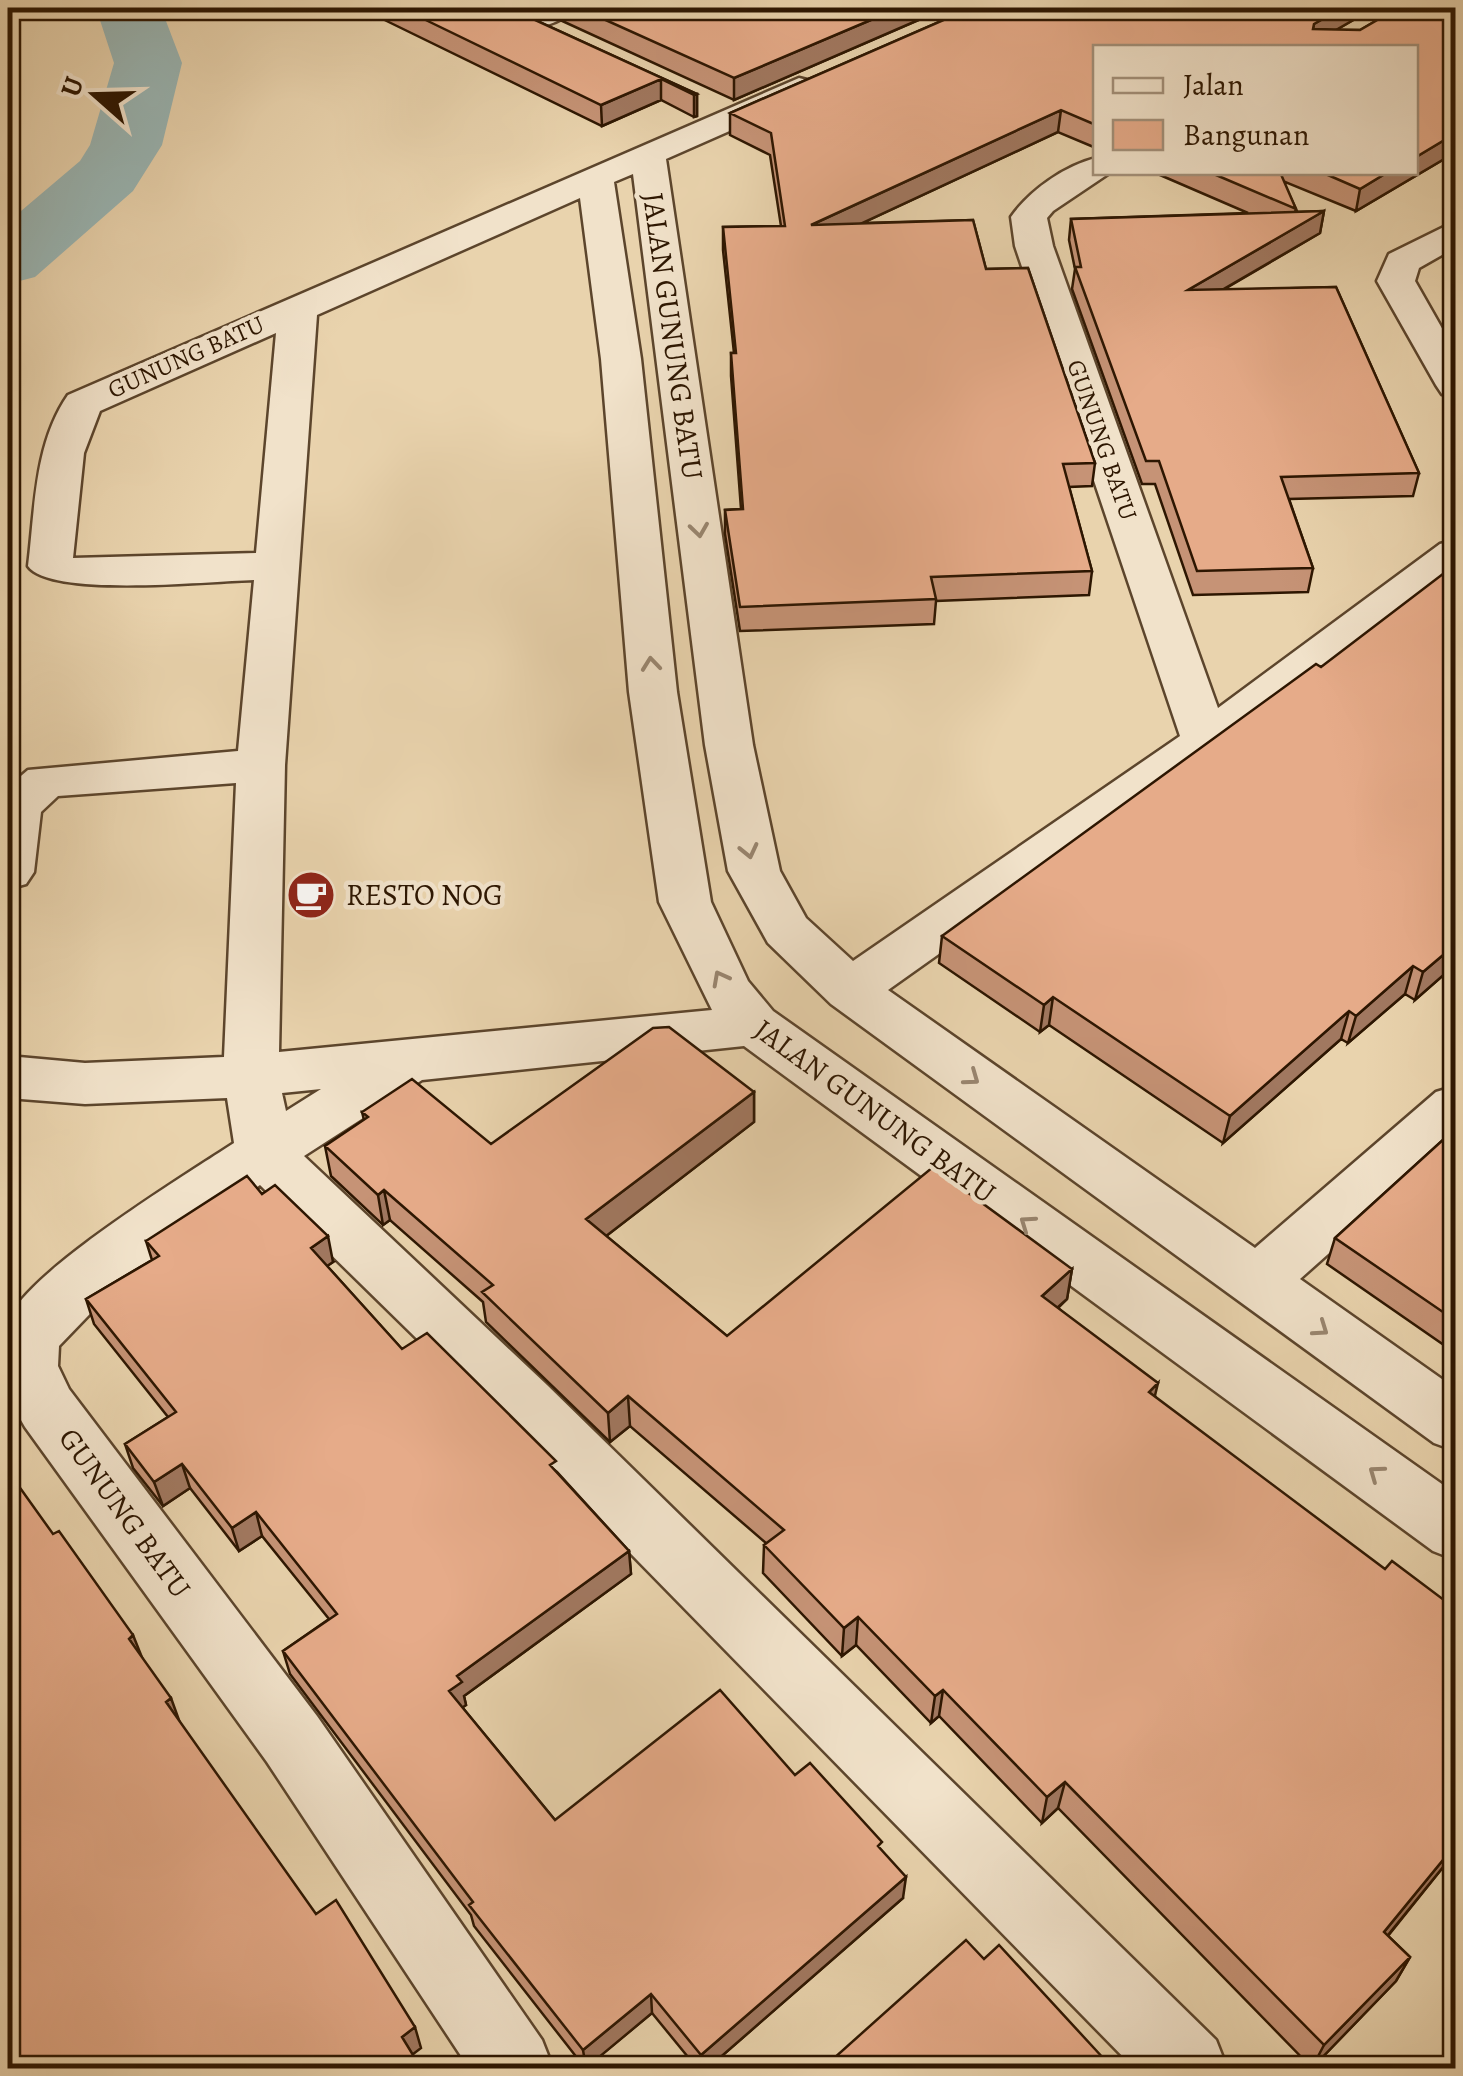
<svg xmlns="http://www.w3.org/2000/svg" width="1463" height="2076" font-family="Alegreya,serif">
  <style>
    .lines { fill: none; stroke-linecap: round; stroke-linejoin: round }
    .river { fill: #9ab6b4; fill-rule: evenodd }
    .minor-casing { stroke: #5c452c; stroke-width: 5 }
    .minor { fill: #f1e2ca; fill-rule: evenodd }
    .wall { fill: #c69376; stroke: #2d1601; stroke-width: 2.5 }
    .shaded-wall { fill: #a17860; stroke: #2d1601; stroke-width: 2.5 }
    .building { fill: #e6ab89; stroke: #2d1601; stroke-width: 2.5 }
    .oneway { stroke: #998670 }
    .labels { text-anchor: middle; dominant-baseline: central; stroke-width: 9; stroke-linejoin: round; paint-order: stroke }
    .far-street-label { font-size: 25px; fill: #2d1601; stroke: #f1e2ca }
    .street-label { font-size: 30px; fill: #2d1601; stroke: #f1e2ca }
    .poi-label { font-size: 30px; fill: #2d1601; stroke: #f1e2ca; text-anchor: start }
  </style>
  <rect width="100%" height="100%" fill="#e9d3ad"/>
  <filter id="stains"><feTurbulence type="fractalNoise" baseFrequency=".002" numOctaves="4"/><feColorMatrix values="0 0 0 0 .2 0 0 0 0 .09 0 0 0 0 .02 0 0 0 .5 -.17"/></filter>
  <radialGradient id="worn" r=".72"><stop offset=".6" stop-color="#630" stop-opacity="0"/><stop offset="1" stop-color="#630" stop-opacity=".3"/></radialGradient>
  <g class="lines">
    <!-- river -->
    <path class="river" d="M 96,8 L 161,8 L 182,63 L 162,145 L 133,191 L 35,277 L 8,284 L 8,222 L 80,161 L 90,145 L 114,63 Z"/>
    <!-- minor casing -->
    <g class="minor-casing">
      <path id="minor" d="M 531,8 L 575,8 C 563,23 534,31 516,27 L 511,20 Z
        M 799,78 L 811,81 L 816,88 L 811,95 L 666,159 L 753,745 L 780,871 L 806,918 L 853,961 L 1180,736 L 1015,246 L 1011,217 C 1029,191 1064,166 1096,158 L 1096,172 L 1111,172 L 1053,211 L 1047,218 L 1053,246 L 1218,708 L 1440,544 L 1456,540 L 1456,575 L 1223,752 L 888,990 L 1255,1248 L 1436,1092 L 1456,1086 L 1456,1140 L 1300,1279 L 1456,1389 L 1456,1451 L 1434,1443 L 831,1004 L 768,943 L 728,871 L 705,745 L 633,174 L 614,182 L 641,359 L 677,692 L 711,902 L 748,981 L 773,1011 L 1456,1494 L 1456,1560 L 1433,1551 L 744,1046 L 422,1080 L 304,1156 L 547,1385 L 1216,2040 L 1227,2068 L 1134,2068 L 503,1423 L 260,1185 L 111,1292 L 59,1346 L 58,1366 L 69,1389 L 317,1716 L 542,2040 L 553,2068 L 469,2068 L 267,1762 L 25,1427 C 7,1398 0,1358 8,1323 C 18,1277 190,1172 234,1143 L 227,1098 L 85,1104 L 8,1098 L 8,1056 L 85,1063 L 224,1057 L 236,783 L 58,796 L 41,812 L 34,872 L 26,884 L 8,889 L 8,787 L 28,770 L 238,751 L 254,580 C 211,581 50,598 28,566 C 35,510 34,444 68,395 ZM 580,198 L 601,359 L 629,692 L 659,902 L 712,1010 L 279,1052 L 285,765 L 317,315 ZM 276,333 L 256,553 L 73,558 L 84,453 L 100,411 ZM 321,1089 L 286,1111 L 282,1093 Z
        M 1456,221 L 1456,247 L 1419,268 L 1415,281 L 1456,353 L 1456,397 L 1442,394 L 1436,385 L 1377,281 L 1389,254 Z"/>
    </g>
    <!-- minor -->
    <use href="#minor" class="minor"/>
  </g>
  <!-- wall -->
  <path class="wall" d="M 360,8 L 509,8 L 697,94 L 697,116 L 694,117 L 661,100 L 602,126 Z
    M 534,8 L 946,8 L 734,100 Z
    M 971,8 L 1374,8 L 1336,30 L 1360,30 L 1398,8 L 1456,8 L 1456,152 L 1356,211 L 1283,181 L 1296,209 L 1295,212 L 1324,211 L 1320,233 L 1223,290 L 1336,287 L 1419,473 L 1413,496 L 1289,499 L 1313,568 L 1308,592 L 1193,595 L 1155,484 L 1142,484 L 1072,289 L 1075,269 L 1069,240 L 1071,219 L 1248,213 L 1153,172 L 1416,172 L 1416,48 L 1096,48 L 1096,148 L 1058,132 L 862,223 L 973,220 L 986,269 L 1028,268 L 1095,463 L 1092,486 L 1069,487 L 1092,571 L 1089,595 L 936,601 L 934,624 L 740,631 L 725,534 L 725,510 L 741,509 L 731,376 L 731,353 L 734,353 L 723,250 L 723,227 L 781,226 L 770,155 L 730,135 L 730,113 Z
    M 942,936 L 1456,964 L 1415,1000 L 1405,994 L 1348,1043 L 1341,1039 L 1223,1143 L 1049,1025 L 1040,1032 L 939,963 Z
    M 754,1092 L 754,1122 L 606,1236 L 727,1336 L 1072,1269 L 1067,1299 L 1058,1308 L 1155,1396 L 1455,1822 L 1452,1856 L 1388,1936 L 1410,1957 L 1396,1981 L 1312,2068 L 1058,1808 L 1042,1823 L 939,1716 L 931,1723 L 856,1645 L 842,1656 L 763,1573 L 764,1545 L 766,1543 L 630,1426 L 610,1442 L 486,1322 L 483,1302 L 390,1220 L 383,1225 L 331,1176 L 325,1146 L 364,1120 L 362,1112 L 491,1144 Z
    M 1456,1128 L 1456,1351 L 1454,1352 L 1327,1264 L 1335,1238 Z
    M 146,1241 L 333,1262 L 327,1266 L 402,1349 L 557,1472 L 629,1551 L 631,1574 L 464,1696 L 466,1705 L 462,1707 L 555,1820 L 795,1775 L 881,1850 L 903,1898 L 708,2068 L 697,2068 L 652,2013 L 585,2068 L 474,1926 L 471,1915 L 290,1674 L 283,1651 L 329,1619 L 262,1536 L 239,1551 L 190,1488 L 163,1506 L 133,1468 L 125,1444 L 168,1417 L 94,1324 L 86,1299 L 152,1260 Z"/>
  <!-- shaded-wall -->
  <path class="shaded-wall" d="M 899,8 L 946,8 L 734,100 L 734,78 Z
    M 1342,8 L 1374,8 L 1310,45 L 1314,24 Z
    M 661,79 L 661,100 L 602,126 L 601,105 Z
    M 697,94 L 697,116 L 694,117 L 694,95 Z
    M 1061,110 L 1058,132 L 811,247 L 811,225 Z
    M 1456,133 L 1456,152 L 1356,211 L 1360,189 L 1388,172 L 1416,172 L 1416,157 Z
    M 1324,211 L 1320,233 L 1184,312 L 1188,290 Z
    M 1456,944 L 1456,964 L 1415,1000 L 1423,972 Z
    M 1413,966 L 1405,994 L 1348,1043 L 1356,1016 Z
    M 1053,997 L 1049,1025 L 1040,1032 L 1044,1005 Z
    M 1349,1011 L 1341,1039 L 1223,1143 L 1230,1116 Z
    M 754,1092 L 754,1122 L 588,1250 L 586,1219 Z
    M 384,1190 L 390,1220 L 383,1225 L 378,1195 Z
    M 328,1236 L 333,1262 L 317,1273 L 311,1248 Z
    M 1072,1269 L 1067,1299 L 1037,1326 L 1042,1296 Z
    M 1158,1383 L 1151,1412 L 1149,1392 Z
    M 628,1396 L 630,1426 L 610,1442 L 608,1413 Z
    M 182,1464 L 190,1488 L 163,1506 L 154,1482 Z
    M 256,1512 L 262,1536 L 239,1551 L 232,1528 Z
    M 629,1551 L 631,1574 L 464,1696 L 466,1705 L 454,1714 L 449,1691 L 457,1676 Z
    M 858,1617 L 856,1645 L 842,1656 L 844,1628 Z
    M 133,1635 L 143,1660 L 129,1639 Z
    M 943,1690 L 939,1716 L 931,1723 L 935,1696 Z
    M 171,1698 L 180,1723 L 166,1702 Z
    M 1065,1782 L 1058,1808 L 1042,1823 L 1047,1797 Z
    M 1456,1844 L 1456,1850 L 1452,1856 L 1371,1956 L 1384,1932 Z
    M 906,1877 L 903,1898 L 708,2068 L 702,2068 L 701,2055 Z
    M 1410,1957 L 1396,1981 L 1312,2068 L 1324,2045 Z
    M 651,1994 L 652,2013 L 586,2068 L 583,2050 Z
    M 415,2027 L 421,2048 L 408,2058 L 402,2037 Z"/>
  <!-- building -->
  <path class="building" d="M 401,8 L 509,8 L 697,94 L 694,95 L 661,79 L 601,105 Z
    M 579,8 L 899,8 L 734,78 Z
    M 971,8 L 1342,8 L 1314,24 L 1313,29 L 1360,30 L 1398,8 L 1456,8 L 1456,133 L 1416,157 L 1416,48 L 1096,48 L 1096,125 L 1061,110 L 811,225 L 973,220 L 986,269 L 1028,268 L 1095,463 L 1063,464 L 1092,571 L 931,577 L 936,599 L 740,607 L 725,510 L 743,509 L 731,353 L 736,353 L 723,227 L 785,226 L 771,133 L 730,113 Z
    M 1209,172 L 1280,172 L 1296,209 Z
    M 1321,172 L 1388,172 L 1360,189 Z
    M 1324,211 L 1188,290 L 1336,287 L 1419,473 L 1281,477 L 1313,568 L 1197,571 L 1159,461 L 1146,461 L 1075,267 L 1081,267 L 1071,219 Z
    M 1456,564 L 1456,944 L 1423,972 L 1413,966 L 1356,1016 L 1349,1011 L 1230,1116 L 1053,997 L 1044,1005 L 942,936 L 1316,664 L 1321,667 Z
    M 669,1027 L 754,1092 L 586,1219 L 727,1336 L 933,1167 L 1072,1269 L 1042,1296 L 1158,1383 L 1149,1392 L 1385,1569 L 1392,1561 L 1456,1609 L 1456,1812 L 1450,1818 L 1456,1823 L 1456,1844 L 1384,1932 L 1410,1957 L 1324,2045 L 1065,1782 L 1047,1797 L 943,1690 L 935,1696 L 858,1617 L 844,1628 L 764,1545 L 784,1530 L 628,1396 L 608,1413 L 482,1292 L 493,1285 L 384,1190 L 378,1195 L 325,1146 L 368,1117 L 362,1112 L 412,1079 L 491,1144 L 653,1028 Z
    M 1456,1128 L 1456,1321 L 1335,1238 Z
    M 247,1176 L 262,1194 L 275,1185 L 328,1236 L 311,1248 L 402,1349 L 427,1333 L 556,1461 L 550,1465 L 629,1551 L 457,1676 L 462,1682 L 449,1691 L 555,1820 L 720,1690 L 795,1775 L 810,1763 L 882,1842 L 878,1846 L 906,1877 L 701,2055 L 651,1994 L 583,2050 L 469,1905 L 473,1902 L 283,1651 L 337,1614 L 256,1512 L 232,1528 L 182,1464 L 154,1482 L 125,1444 L 176,1412 L 86,1299 L 159,1256 L 146,1241 Z
    M 8,1471 L 53,1534 L 59,1531 L 133,1635 L 129,1639 L 171,1698 L 166,1702 L 316,1914 L 336,1900 L 415,2027 L 402,2037 L 421,2068 L 8,2068 Z
    M 966,1940 L 984,1959 L 999,1945 L 1105,2060 L 1100,2064 L 1104,2068 L 823,2068 Z"/>
  <!-- one-way arrows -->
  <defs><path id="oneway-chevron" d="M-2-3.5L2.5 0L-2 3.5" fill="none" stroke-width="1.6" stroke-linecap="round" stroke-linejoin="round" transform="scale(2.5)"/></defs>
  <g class="oneway">
    <use href="#oneway-chevron" transform="translate(699 530) rotate(82)"/>
    <use href="#oneway-chevron" transform="translate(651 664) rotate(-96)"/>
    <use href="#oneway-chevron" transform="translate(749 851) rotate(77)"/>
    <use href="#oneway-chevron" transform="translate(720 978) rotate(-118)"/>
    <use href="#oneway-chevron" transform="translate(972 1078) rotate(36)"/>
    <use href="#oneway-chevron" transform="translate(1027 1223) rotate(-145)"/>
    <use href="#oneway-chevron" transform="translate(1321 1329) rotate(35)"/>
    <use href="#oneway-chevron" transform="translate(1376 1473) rotate(-144)"/>
  </g>
  <!-- icons -->
  <defs>
    <g id="cafe-disc" transform="scale(2.5)"><circle r="9.5" fill="#8f2418" stroke="#f1e2ca"/><path d="M-5.5-4.5H6V0H3Q3 3.5 0 3.5H-2.5Q-5.5 3.5-5.5 0ZM3-3.2v2h1.7v-2ZM-6 4.5H4V6H-6Z" fill="#fff"/></g>
  </defs>
  <g fill-rule="evenodd">
    <use href="#cafe-disc" x="311" y="895"/>
  </g>
  <g class="labels">
    <!-- far-street labels -->
    <g class="far-street-label">
      <text transform="translate(186 357) rotate(-24)">GUNUNG BATU</text>
      <text transform="translate(1102 440) rotate(71)">GUNUNG BATU</text>
    </g>
    <!-- street labels -->
    <g class="street-label">
      <text transform="translate(673 336) rotate(82)">JALAN GUNUNG BATU</text>
      <text transform="translate(875 1111) rotate(36)">JALAN GUNUNG BATU</text>
      <text transform="translate(125 1513) rotate(54)">GUNUNG BATU</text>
    </g>
    <!-- poi labels -->
    <g class="poi-label">
      <text x="346" y="895">RESTO NOG</text>
    </g>
  </g>
  <!-- margin -->
  <rect width="1463" height="2076" fill="none" stroke="#e9d3ad" stroke-width="40"/>
  <rect x="10" y="10" width="1443" height="2056" fill="none" stroke="#2d1601" stroke-width="5"/>
  <rect x="20" y="20" width="1423" height="2036" fill="none" stroke="#2d1601" stroke-width="2.5"/>
  <!-- legend -->
  <rect x="1093" y="45" width="325" height="130" fill="#f1e2ca" stroke="#a3907a" stroke-width="2.5"/>
  <rect x="1113" y="78" width="50" height="15" fill="#f1e2ca" stroke="#a3907a" stroke-width="2.5"/>
  <text x="1183" y="95" font-size="30" fill="#2d1601">Jalan</text>
  <rect x="1113" y="120" width="50" height="30" fill="#e6ab89" stroke="#a3907a" stroke-width="2.5"/>
  <text x="1183" y="145" font-size="30" fill="#2d1601">Bangunan</text>
  <!-- north arrow -->
  <g transform="translate(95 95) rotate(290)" stroke="#f1e2ca" stroke-width="8" paint-order="stroke">
  <path d="M0-8L18 38L0 25L-18 38Z" fill="#2d1601"/>
  <text y="-15" font-size="28" font-weight="bold" text-anchor="middle" fill="#2d1601">U</text>
  </g>
  <rect width="100%" height="100%" filter="url(#stains)"/>
  <rect width="100%" height="100%" fill="url(#worn)"/>
</svg>
